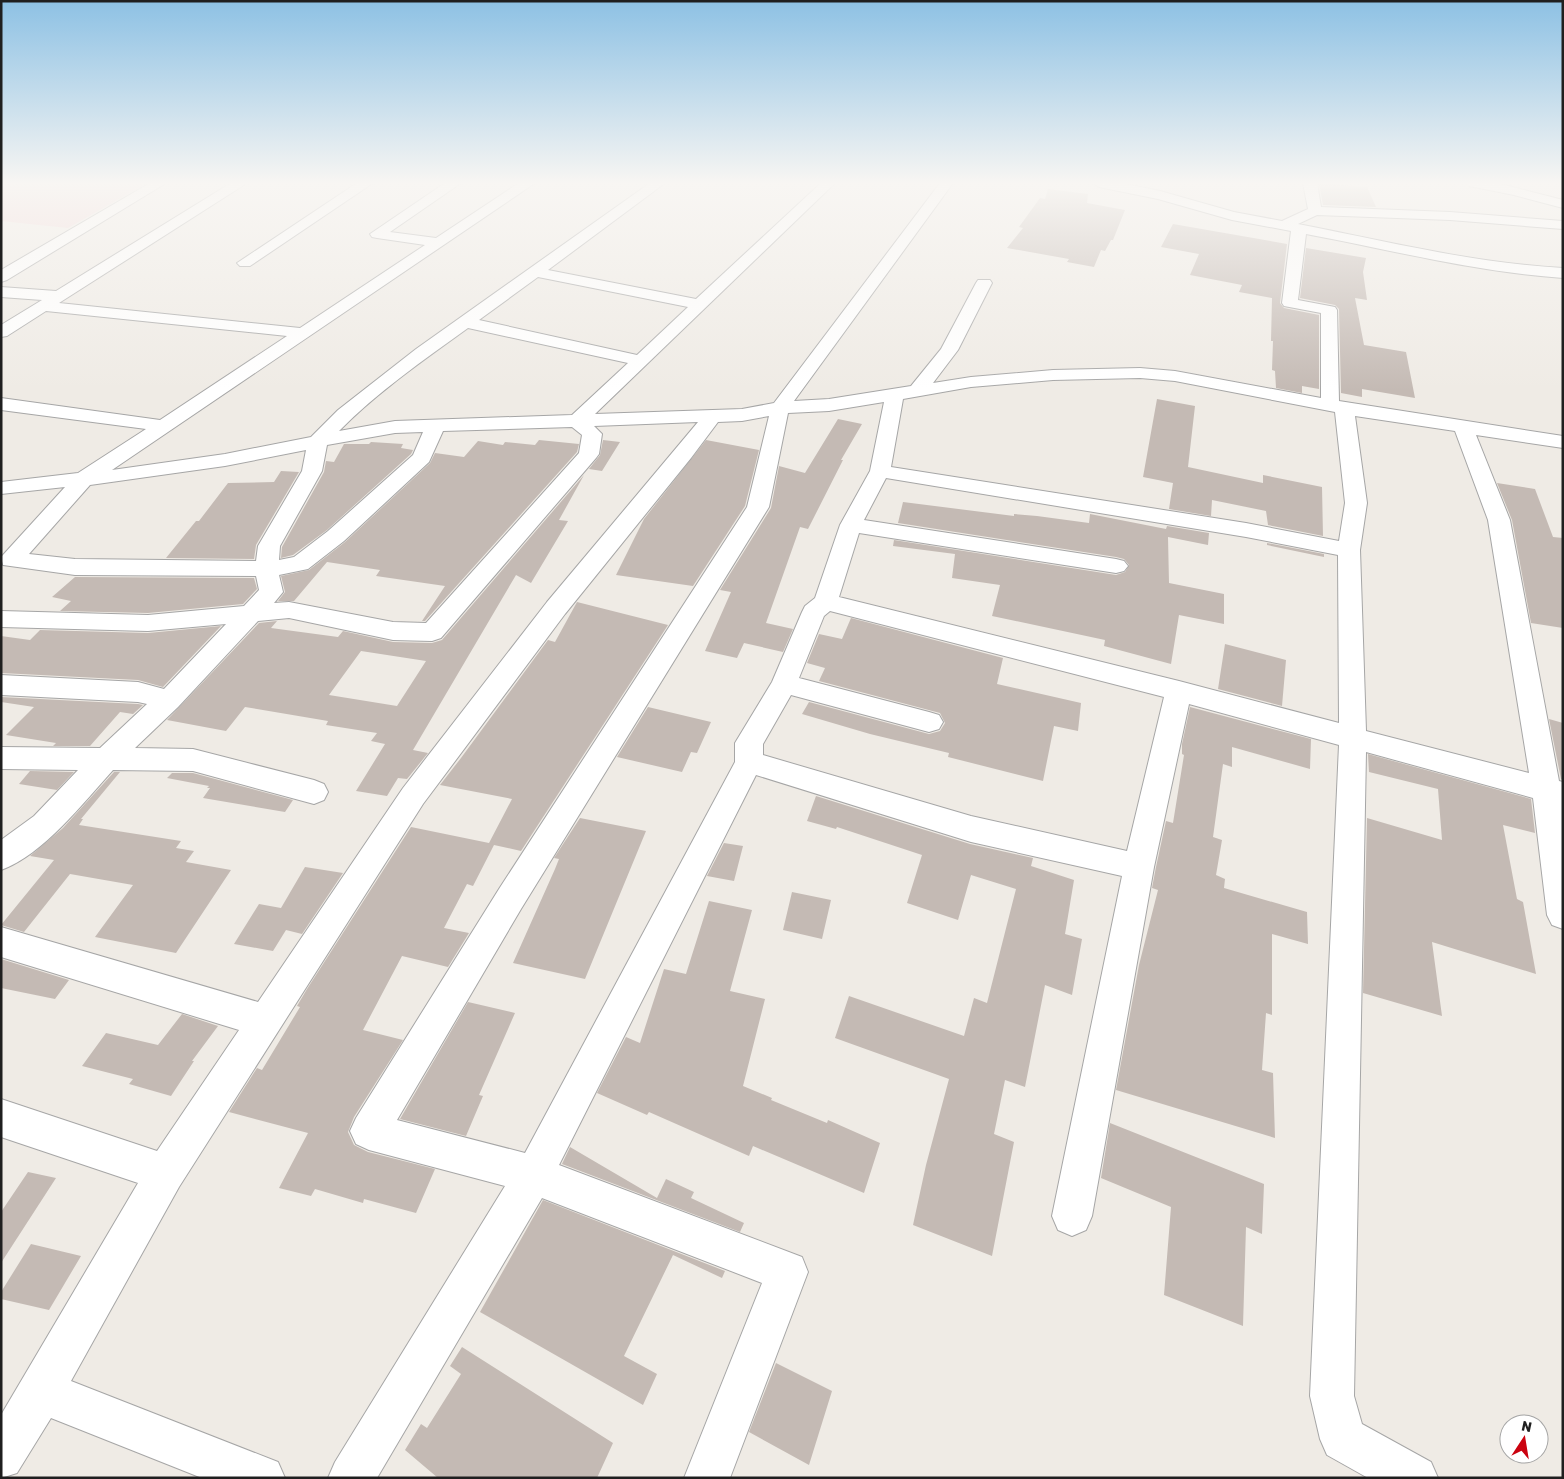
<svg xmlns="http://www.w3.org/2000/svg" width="1564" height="1479" font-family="Rubik,sans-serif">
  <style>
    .commercial { fill: #f0d4d5 }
    .building { fill: #c4bab4; fill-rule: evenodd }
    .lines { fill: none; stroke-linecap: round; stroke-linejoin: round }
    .minor-casing { stroke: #a6a6a6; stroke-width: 2 }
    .minor { fill: #fff; fill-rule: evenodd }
  </style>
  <rect width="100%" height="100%" fill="#efebe5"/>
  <!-- commercial -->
  <path class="commercial" d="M 1,183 L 147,183 L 68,228 L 1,221 Z"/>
  <!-- building -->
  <path class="building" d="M 1319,183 L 1367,187 L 1376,207 L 1323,205 Z
    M 1048,189 L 1088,194 L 1087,203 L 1125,210 L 1113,240 L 1111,240 L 1105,251 L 1101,250 L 1094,267 L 1067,262 L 1069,259 L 1007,248 L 1023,228 L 1019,227 L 1040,198 L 1045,199 Z
    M 1173,224 L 1287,244 L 1280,303 L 1284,308 L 1319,315 L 1319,389 L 1302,386 L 1302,393 L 1276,388 L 1275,371 L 1272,370 L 1273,341 L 1271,341 L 1272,298 L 1239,292 L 1242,285 L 1190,275 L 1199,254 L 1161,247 Z
    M 1306,248 L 1366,258 L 1363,272 L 1367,300 L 1355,298 L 1364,345 L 1406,352 L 1415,398 L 1362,389 L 1362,397 L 1341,393 L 1339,309 L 1335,305 L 1300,298 Z
    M 1157,399 L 1195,406 L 1188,467 L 1263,483 L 1263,475 L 1322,487 L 1323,536 L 1268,525 L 1266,511 L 1212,500 L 1211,516 L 1169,509 L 1173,483 L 1143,477 Z
    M 838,419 L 862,424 L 841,460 L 843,460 L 808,529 L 800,527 L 766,623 L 793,629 L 783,652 L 744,643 L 737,658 L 705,651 L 731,592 L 720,590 L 771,508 L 779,466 L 805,473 Z
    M 539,440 L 579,444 L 577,452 L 425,621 L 422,621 L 445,586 L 376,576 L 380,570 L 327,562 L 294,601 L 278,601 L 285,592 L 281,576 L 309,570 L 345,542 L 430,463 L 435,453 L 464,457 L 478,441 L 503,445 L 505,442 L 535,445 Z
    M 603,440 L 620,442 L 602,471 L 589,469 L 600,455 Z
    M 706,440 L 759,450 L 745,506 L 693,586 L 616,575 L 644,519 Z
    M 371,442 L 403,444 L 401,448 L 413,450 L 411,454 L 327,530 L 293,555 L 281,558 L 282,547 L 324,472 L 326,461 L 334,462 L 344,444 L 369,444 Z
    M 281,471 L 299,472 L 256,545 L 254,559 L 166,558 L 196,521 L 199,521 L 228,483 L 274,482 Z
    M 584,475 L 559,520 L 568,521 L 531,583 L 516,575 L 413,750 L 428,753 L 407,779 L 398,778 L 387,796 L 356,791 L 385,744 L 371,741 L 377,733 L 326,725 L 328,721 L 245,707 L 226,731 L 167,720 L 259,623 L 277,621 L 271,628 L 338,637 L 343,631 L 393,642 L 432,643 L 442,640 ZM 361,651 L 426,661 L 397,706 L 329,695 Z
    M 1497,483 L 1535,489 L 1553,537 L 1563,538 L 1563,628 L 1531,623 L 1512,520 Z
    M 903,502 L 1014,516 L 1014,514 L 1037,516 L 1089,523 L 1090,514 L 1166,529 L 1167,526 L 1209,533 L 1208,545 L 1168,537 L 1169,583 L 1224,594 L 1224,624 L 1179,615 L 1171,664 L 1104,646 L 1105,640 L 992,616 L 1000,585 L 952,578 L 955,554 L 893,546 L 894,540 L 1116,575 L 1125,572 L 1129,565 L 1124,559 L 1116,557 L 898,523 Z
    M 1267,543 L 1324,554 L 1324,557 L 1267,545 Z
    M 75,577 L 254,578 L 257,589 L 243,604 L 148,613 L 60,611 L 71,601 L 52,597 Z
    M 577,602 L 668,625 L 521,851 L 494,845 L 473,886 L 467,884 L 444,928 L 469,933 L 448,967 L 402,956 L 363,1030 L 403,1040 L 354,1117 L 348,1132 L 354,1145 L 368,1152 L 435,1169 L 416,1213 L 364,1199 L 363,1203 L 315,1189 L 311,1196 L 279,1188 L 308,1133 L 229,1112 L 257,1068 L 262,1070 L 300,1007 L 297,1006 L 307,989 L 411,827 L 489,843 L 512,799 L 440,785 L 461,758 L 548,640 L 555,642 Z
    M 851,618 L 1003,658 L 997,684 L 1081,703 L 1078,731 L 1054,726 L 1043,781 L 948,757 L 949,753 L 870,734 L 802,714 L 809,702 L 929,734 L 940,731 L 945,723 L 940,713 L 819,681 L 825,668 L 807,663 L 819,634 L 842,639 Z
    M 221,626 L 163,687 L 138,680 L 1,673 L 1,636 L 30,640 L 40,630 L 148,633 Z
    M 1225,644 L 1286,660 L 1282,706 L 1218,689 Z
    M 1,697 L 138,704 L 143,705 L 133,714 L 120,712 L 90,746 L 53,746 L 56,743 L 6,735 L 34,707 L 1,702 Z
    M 648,707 L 711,722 L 697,753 L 691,752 L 682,772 L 617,757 Z
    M 1190,707 L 1311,739 L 1310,769 L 1232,747 L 1232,767 L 1223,764 L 1213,837 L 1222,840 L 1216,875 L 1225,879 L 1224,888 L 1307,912 L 1308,944 L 1272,934 L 1272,1015 L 1266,1013 L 1262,1070 L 1273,1073 L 1275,1138 L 1116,1090 L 1139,965 L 1158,890 L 1152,888 L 1156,867 L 1166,821 L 1173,823 L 1184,755 L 1182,754 L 1182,744 Z
    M 1549,719 L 1563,723 L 1563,780 L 1561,779 Z
    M 1368,754 L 1531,799 L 1535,833 L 1503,825 L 1517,899 L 1523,902 L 1536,974 L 1432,942 L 1442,1016 L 1363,993 L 1367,818 L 1442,840 L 1438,789 L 1369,772 Z
    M 30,771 L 74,772 L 57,790 L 19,784 Z
    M 114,772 L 120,772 L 81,819 L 83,819 L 79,825 L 181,841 L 176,848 L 194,851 L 186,862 L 231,870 L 176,953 L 95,937 L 133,885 L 70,874 L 24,932 L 1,925 L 54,860 L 30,856 L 63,828 Z
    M 172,773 L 193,773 L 293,800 L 285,812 L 203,798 L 210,788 L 207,788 L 209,786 L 167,778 Z
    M 816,796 L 970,844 L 1033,858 L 1031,866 L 1074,880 L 1065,934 L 1082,939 L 1072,995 L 1045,985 L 1025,1087 L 1005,1080 L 994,1134 L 1014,1142 L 992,1256 L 913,1225 L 926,1165 L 949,1079 L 835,1038 L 849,996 L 964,1036 L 974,998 L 987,1003 L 1016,889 L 971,875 L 958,920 L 907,903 L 922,855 L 837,827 L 836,829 L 807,821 Z
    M 580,818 L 646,831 L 585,979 L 513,963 L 555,869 L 559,859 L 554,858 Z
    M 724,843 L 743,846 L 734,881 L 707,876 Z
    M 305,867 L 343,873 L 302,934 L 286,930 L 273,951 L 234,944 L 259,904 L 281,908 Z
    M 792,892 L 831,900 L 822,939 L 783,930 Z
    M 709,901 L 752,910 L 730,991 L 765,999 L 743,1086 L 772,1098 L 771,1100 L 827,1123 L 828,1120 L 880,1143 L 864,1193 L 753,1146 L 749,1156 L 649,1112 L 647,1115 L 597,1093 L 626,1037 L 640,1043 L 664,969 L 686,974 Z
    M 1,959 L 69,980 L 55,999 L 1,988 Z
    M 468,1002 L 515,1013 L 479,1095 L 483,1096 L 466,1136 L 400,1119 Z
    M 182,1014 L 218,1026 L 192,1061 L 194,1061 L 171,1096 L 129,1084 L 133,1079 L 82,1066 L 106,1033 L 158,1045 Z
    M 1110,1123 L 1264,1184 L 1262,1234 L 1246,1227 L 1243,1326 L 1164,1295 L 1171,1207 L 1101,1178 Z
    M 570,1147 L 657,1198 L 666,1179 L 694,1192 L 691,1198 L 744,1223 L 740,1232 L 562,1164 Z
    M 28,1172 L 56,1178 L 1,1263 L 1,1212 Z
    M 543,1200 L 725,1271 L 722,1278 L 673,1255 L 624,1356 L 657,1374 L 643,1405 L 480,1312 Z
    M 31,1244 L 81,1256 L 49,1310 L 1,1299 L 1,1292 Z
    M 462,1347 L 613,1443 L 597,1478 L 438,1478 L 405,1450 L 421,1424 L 427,1428 L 461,1374 L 450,1366 Z
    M 776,1363 L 832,1391 L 809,1465 L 749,1432 Z"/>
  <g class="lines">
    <!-- minor casing -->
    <g class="minor-casing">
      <path id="minor" d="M 150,183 L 166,183 L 7,280 L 1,282 L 1,270 Z
        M 231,183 L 247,183 L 59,303 L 300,328 L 425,245 L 377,238 L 372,237 L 370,234 L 445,183 L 461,183 L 390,232 L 436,238 L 519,183 L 535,183 L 112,470 L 225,454 L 311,437 L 338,410 L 416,349 L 650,183 L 665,183 L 548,270 L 696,299 L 821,183 L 835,183 L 595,414 L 742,409 L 774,403 L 940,183 L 953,183 L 794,401 L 829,399 L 911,386 L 941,349 L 976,283 L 978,280 L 990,280 L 992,283 L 958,350 L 933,383 L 971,377 L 1053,370 L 1140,368 L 1175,371 L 1321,398 L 1321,313 L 1284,306 L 1282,303 L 1291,231 L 1232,220 L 1158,199 L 1099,187 L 1093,183 L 1121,183 L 1160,191 L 1234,212 L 1282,221 L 1308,209 L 1303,183 L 1317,183 L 1321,207 L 1450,212 L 1563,221 L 1563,229 L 1450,220 L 1317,215 L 1298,224 C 1386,241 1473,263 1563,268 L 1563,278 C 1476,272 1391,250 1306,234 L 1298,300 L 1335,307 L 1337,310 L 1339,401 L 1563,436 L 1563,448 L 1476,435 L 1510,520 L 1559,781 L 1563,782 L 1563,929 L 1552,925 L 1547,915 L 1533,798 L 1366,752 L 1354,1396 L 1362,1424 L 1431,1462 L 1438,1478 L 1368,1478 L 1327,1455 L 1320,1439 L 1310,1396 L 1339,745 L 1189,704 L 1154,867 L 1092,1216 L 1086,1230 L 1072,1236 L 1058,1230 L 1052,1216 L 1122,876 L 971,842 L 756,775 L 559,1165 L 802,1257 L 808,1272 L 730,1478 L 684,1478 L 762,1283 L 542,1198 L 377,1478 L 328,1478 L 335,1462 L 505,1186 L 369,1150 L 356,1144 L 350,1131 L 356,1118 L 499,889 L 747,507 L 769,416 L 742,421 L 718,422 L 691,458 L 565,614 L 423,804 L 179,1187 L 71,1381 L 278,1462 L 285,1478 L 202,1478 L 51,1418 L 17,1473 L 1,1478 L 1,1415 L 138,1183 L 1,1137 L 1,1099 L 157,1151 L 239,1030 L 1,957 L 1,927 L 258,1002 L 403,788 L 547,602 L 698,422 L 594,426 L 602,434 L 599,454 L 596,458 L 441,638 L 432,641 L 393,640 L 289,618 L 258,621 L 178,707 L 135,748 L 193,749 L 314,780 L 324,784 L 328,792 L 324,800 L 314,804 L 193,771 L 113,770 C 83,803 43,855 1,870 L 1,840 L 34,816 L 78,770 L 1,769 L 1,747 L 100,748 L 147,704 L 138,702 L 1,695 L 1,675 L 138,682 L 164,689 L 226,624 L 148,631 L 1,627 L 1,611 L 148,615 L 244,606 L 259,590 L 256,576 L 75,575 L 3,565 L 1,557 L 3,555 L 65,487 L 1,494 L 1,482 L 78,473 L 146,429 L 1,410 L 1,398 L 160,420 L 287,336 L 46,311 L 7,336 L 1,337 L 1,325 L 42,300 L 1,297 L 1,287 L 56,291 ZM 538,277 L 688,307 L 637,355 L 479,320 ZM 468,328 L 628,363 L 572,415 L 395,421 L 339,431 C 377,392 424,360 468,328 ZM 1140,378 L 1175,381 L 1335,412 L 1345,503 L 1339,541 L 1246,523 L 891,467 L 903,399 L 971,387 L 1053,380 ZM 884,402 L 870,471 L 840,525 L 815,598 L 805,606 L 802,612 L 772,682 L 735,743 L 735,762 L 525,1153 L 397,1120 L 521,909 L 769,507 L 788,413 L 829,411 ZM 1355,416 L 1455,431 L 1488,520 L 1529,773 L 1366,731 L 1360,550 L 1367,503 ZM 572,427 L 582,435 L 579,453 L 426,623 L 393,622 L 289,602 L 274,603 L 283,592 L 279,575 L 308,569 L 344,541 L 429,462 L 443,431 ZM 423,432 L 413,455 L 328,531 L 294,557 L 279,560 L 280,546 L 322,471 L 327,445 L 395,433 ZM 306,450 L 302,471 L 258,546 L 256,561 L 75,559 L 29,554 L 90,485 L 225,466 ZM 886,478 L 1246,537 L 1338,555 L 1339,723 L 1179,681 L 839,597 L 859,533 L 1116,573 L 1124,571 L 1128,566 L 1124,561 L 1116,559 L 864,520 ZM 830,611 L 1164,697 L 1127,851 L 971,816 L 763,755 L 763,744 L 791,695 L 929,732 L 939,729 L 943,722 L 939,715 L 929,712 L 799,678 L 824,616 Z
        M 357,183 L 373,183 L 250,266 L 240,266 L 237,263 Z
        M 1468,183 L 1497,183 L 1563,200 L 1563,208 L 1514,195 L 1469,186 Z"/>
    </g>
    <!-- minor -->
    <use href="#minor" class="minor"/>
  </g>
  <!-- sky -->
  <linearGradient id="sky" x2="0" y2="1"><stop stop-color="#8dc1e4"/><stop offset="0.47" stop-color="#f8f6f3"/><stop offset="1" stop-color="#f8f6f3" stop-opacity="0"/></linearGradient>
  <rect width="1564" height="390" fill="url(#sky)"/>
  <!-- border -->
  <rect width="1564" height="1479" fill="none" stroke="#1f1f1f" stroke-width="5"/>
  <!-- north arrow -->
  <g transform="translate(1524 1439) rotate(12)"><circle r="24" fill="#ffffff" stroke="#a5a5a5"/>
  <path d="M0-4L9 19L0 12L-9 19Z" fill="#cb020f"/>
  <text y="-8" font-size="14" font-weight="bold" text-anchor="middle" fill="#1f1f1f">N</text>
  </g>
</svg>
